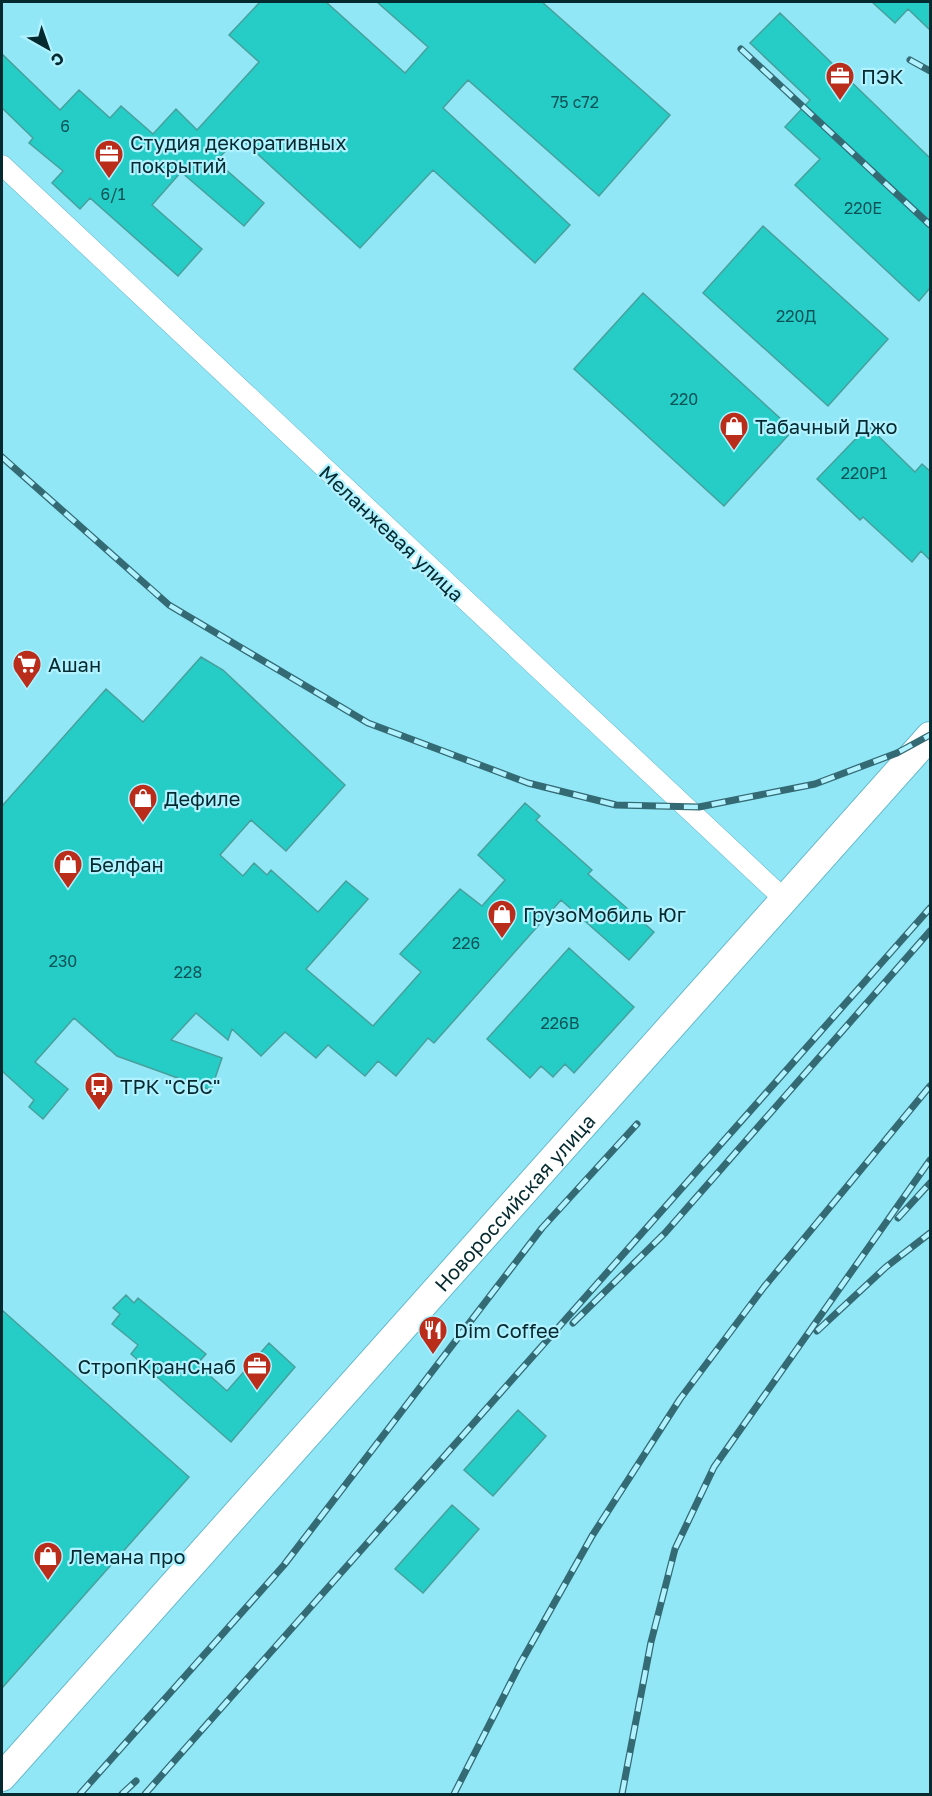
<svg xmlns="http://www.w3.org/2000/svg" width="932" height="1796" font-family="'Golos Text',sans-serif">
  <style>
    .building { fill: #26ccc6; stroke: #47a09c; stroke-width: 1.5 }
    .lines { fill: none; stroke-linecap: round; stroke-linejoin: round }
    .minor-casing { stroke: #66baca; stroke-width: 21 }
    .secondary-casing { stroke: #66baca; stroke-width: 30 }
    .minor { stroke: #fff; stroke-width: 20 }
    .secondary { stroke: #fff; stroke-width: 28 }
    .rail-casing { stroke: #346a73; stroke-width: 7 }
    .rail { stroke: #b0f2ff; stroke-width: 4.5; stroke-dasharray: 14; stroke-linecap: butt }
    .labels { text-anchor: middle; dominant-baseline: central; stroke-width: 4.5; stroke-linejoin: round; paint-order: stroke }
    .number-label { font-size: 16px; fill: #0c5256 }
    .poi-label { font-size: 20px; fill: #042a30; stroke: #b0f2ff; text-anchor: start }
    .street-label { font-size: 20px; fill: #042a30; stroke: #b0f2ff }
  </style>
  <rect width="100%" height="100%" fill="#92e7f7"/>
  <!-- building -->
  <path class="building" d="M 260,2 L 326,2 L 405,73 L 428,47 L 377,2 L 542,2 L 670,115 L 599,196 L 468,80 L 443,108 L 570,225 L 535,263 L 433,170 L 360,248 L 239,137 L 216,161 L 264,203 L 244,226 L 181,172 L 152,205 L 202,249 L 178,276 L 90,198 L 80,209 L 52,183 L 63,171 L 29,143 L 33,138 L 2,108 L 2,54 L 60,110 L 79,90 L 110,118 L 121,106 L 153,134 L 176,109 L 197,130 L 259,62 L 229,35 Z
    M 872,2 L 930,2 L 930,30 L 908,9 L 895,23 Z
    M 780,13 L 930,158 L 930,288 L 919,301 L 795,185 L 820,159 L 785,127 L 810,100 L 750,43 Z
    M 763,226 L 888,339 L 828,406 L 703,293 Z
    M 643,293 L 793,430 L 724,506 L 574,369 Z
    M 868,426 L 915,472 L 922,464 L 930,471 L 930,560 L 921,551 L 912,562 L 863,517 L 860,520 L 817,479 Z
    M 201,657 L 223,670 L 345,785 L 286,851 L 251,820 L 220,855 L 243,876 L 254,863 L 267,875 L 271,870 L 318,912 L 346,881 L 368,899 L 306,969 L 373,1026 L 421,972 L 400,954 L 460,889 L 482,906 L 505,880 L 478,855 L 525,803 L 540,816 L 536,820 L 592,870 L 588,874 L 654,932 L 629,960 L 561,900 L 434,1043 L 428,1038 L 396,1076 L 378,1061 L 365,1076 L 328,1045 L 316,1058 L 285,1032 L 261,1056 L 232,1029 L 228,1040 L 196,1013 L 171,1040 L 222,1058 L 211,1090 L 117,1056 L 74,1018 L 35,1062 L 68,1089 L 43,1119 L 29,1107 L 34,1100 L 2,1071 L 2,806 L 106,689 L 143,722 Z
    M 569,948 L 634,1007 L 574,1073 L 565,1064 L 553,1077 L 541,1066 L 530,1078 L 487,1039 Z
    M 126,1295 L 134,1303 L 138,1298 L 206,1354 L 197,1364 L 227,1391 L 269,1343 L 295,1367 L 231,1442 L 131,1354 L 138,1345 L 112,1324 L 120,1314 L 113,1308 Z
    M 2,1310 L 189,1477 L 2,1688 Z
    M 518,1410 L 546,1436 L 493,1496 L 464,1470 Z
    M 452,1505 L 479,1529 L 423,1593 L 395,1569 Z"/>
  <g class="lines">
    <!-- minor casing -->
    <g class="minor-casing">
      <path id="minor" d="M 2,165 L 784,899"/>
    </g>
    <!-- secondary casing -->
    <g class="secondary-casing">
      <g id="secondary">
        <path id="s1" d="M 2,1777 L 930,736"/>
      </g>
    </g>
    <!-- minor -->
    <use href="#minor" class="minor"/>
    <!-- secondary -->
    <use href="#secondary" class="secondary"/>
    <!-- rail casing -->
    <g class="rail-casing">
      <path id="rail" d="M 741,49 L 930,225
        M 910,60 L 930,71
        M 2,457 L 169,605 L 368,723 L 528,783 L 616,805 L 699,807 L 815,784 L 897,753 L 930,735
        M 898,1218 L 930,1183
        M 573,1323 L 665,1233 L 930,931
        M 817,1331 L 886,1267 L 930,1233
        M 80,1794 L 284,1565 L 542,1228 L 637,1124
        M 122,1794 L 136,1781
        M 145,1794 L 930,908
        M 454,1794 L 520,1664 L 592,1536 L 680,1399 L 764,1287 L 930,1086
        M 622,1794 L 651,1642 L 675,1549 L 714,1467 L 930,1160"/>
    </g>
    <!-- rail -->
    <use href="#rail" class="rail"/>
  </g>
  <!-- icons -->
  <defs>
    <g id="office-pin" transform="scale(1.5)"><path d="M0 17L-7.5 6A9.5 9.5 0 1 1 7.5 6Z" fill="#b92d1a" stroke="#b0f2ff"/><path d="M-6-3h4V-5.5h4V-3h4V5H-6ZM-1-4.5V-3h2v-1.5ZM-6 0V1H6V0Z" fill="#fff"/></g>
    <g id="shop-pin" transform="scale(1.5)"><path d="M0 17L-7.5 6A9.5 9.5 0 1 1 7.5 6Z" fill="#b92d1a" stroke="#b0f2ff"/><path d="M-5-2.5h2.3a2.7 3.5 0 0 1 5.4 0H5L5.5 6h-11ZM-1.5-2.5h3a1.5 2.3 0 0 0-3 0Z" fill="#fff"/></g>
    <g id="supermarket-pin" transform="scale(1.5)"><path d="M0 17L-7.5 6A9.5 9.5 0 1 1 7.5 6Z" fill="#b92d1a" stroke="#b0f2ff"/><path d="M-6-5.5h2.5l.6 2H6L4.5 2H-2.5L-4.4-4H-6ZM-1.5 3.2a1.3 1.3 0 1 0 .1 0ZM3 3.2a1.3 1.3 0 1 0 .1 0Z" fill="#fff"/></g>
    <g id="bus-pin" transform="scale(1.5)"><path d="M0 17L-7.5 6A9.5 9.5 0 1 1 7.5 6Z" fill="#b92d1a" stroke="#b0f2ff"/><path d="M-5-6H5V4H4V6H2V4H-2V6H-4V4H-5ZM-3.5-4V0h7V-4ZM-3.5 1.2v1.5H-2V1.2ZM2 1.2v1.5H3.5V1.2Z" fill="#fff"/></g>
    <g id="restaurant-pin" transform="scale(1.5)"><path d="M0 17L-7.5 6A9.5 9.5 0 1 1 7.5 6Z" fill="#b92d1a" stroke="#b0f2ff"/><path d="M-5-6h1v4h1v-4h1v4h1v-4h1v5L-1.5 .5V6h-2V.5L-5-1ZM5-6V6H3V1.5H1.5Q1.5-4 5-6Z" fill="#fff"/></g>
  </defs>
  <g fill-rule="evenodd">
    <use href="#office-pin" x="840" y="76"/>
    <use href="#office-pin" x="109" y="154"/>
    <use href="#shop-pin" x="734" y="426"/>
    <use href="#supermarket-pin" x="27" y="664"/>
    <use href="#shop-pin" x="143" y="798"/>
    <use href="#shop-pin" x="68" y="864"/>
    <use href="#shop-pin" x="502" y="914"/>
    <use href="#bus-pin" x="99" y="1086"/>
    <use href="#restaurant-pin" x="433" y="1330"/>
    <use href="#office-pin" x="257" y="1366"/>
    <use href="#shop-pin" x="48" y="1556"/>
  </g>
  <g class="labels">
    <!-- number labels -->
    <g class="number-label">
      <text x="575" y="102">75 с72</text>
      <text x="65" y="126">6</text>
      <text x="113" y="194">6/1</text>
      <text x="863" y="208">220Е</text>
      <text x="796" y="316">220Д</text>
      <text x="684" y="399">220</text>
      <text x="864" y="473">220Р1</text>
      <text x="466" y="943">226</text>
      <text x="63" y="961">230</text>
      <text x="188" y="972">228</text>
      <text x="560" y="1023">226В</text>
    </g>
    <!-- poi labels -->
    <g class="poi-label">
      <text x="861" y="76">ПЭК</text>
      <text x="130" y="142">Студия декоративных<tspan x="130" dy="23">покрытий</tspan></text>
      <text x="755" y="426">Табачный Джо</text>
      <text x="48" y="664">Ашан</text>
      <text x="164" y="798">Дефиле</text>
      <text x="89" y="864">Белфан</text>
      <text x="523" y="914">ГрузоМобиль Юг</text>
      <text x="120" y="1086">ТРК "СБС"</text>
      <text x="454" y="1330">Dim Coffee</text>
      <text x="236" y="1366" text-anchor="end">СтропКранСнаб</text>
      <text x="69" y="1556">Лемана про</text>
    </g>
    <!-- street labels -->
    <g class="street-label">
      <text transform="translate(392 533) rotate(43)">Меланжевая улица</text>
      <text stroke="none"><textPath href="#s1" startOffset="770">Новороссийская улица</textPath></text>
    </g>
  </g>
  <!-- border -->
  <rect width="932" height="1796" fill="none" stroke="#042a30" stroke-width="6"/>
  <!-- north arrow -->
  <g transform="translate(48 48) rotate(140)" stroke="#b0f2ff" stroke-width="4.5" paint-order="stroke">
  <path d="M0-4.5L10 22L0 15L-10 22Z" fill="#042a30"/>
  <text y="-9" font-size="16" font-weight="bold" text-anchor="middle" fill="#042a30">С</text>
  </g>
</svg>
